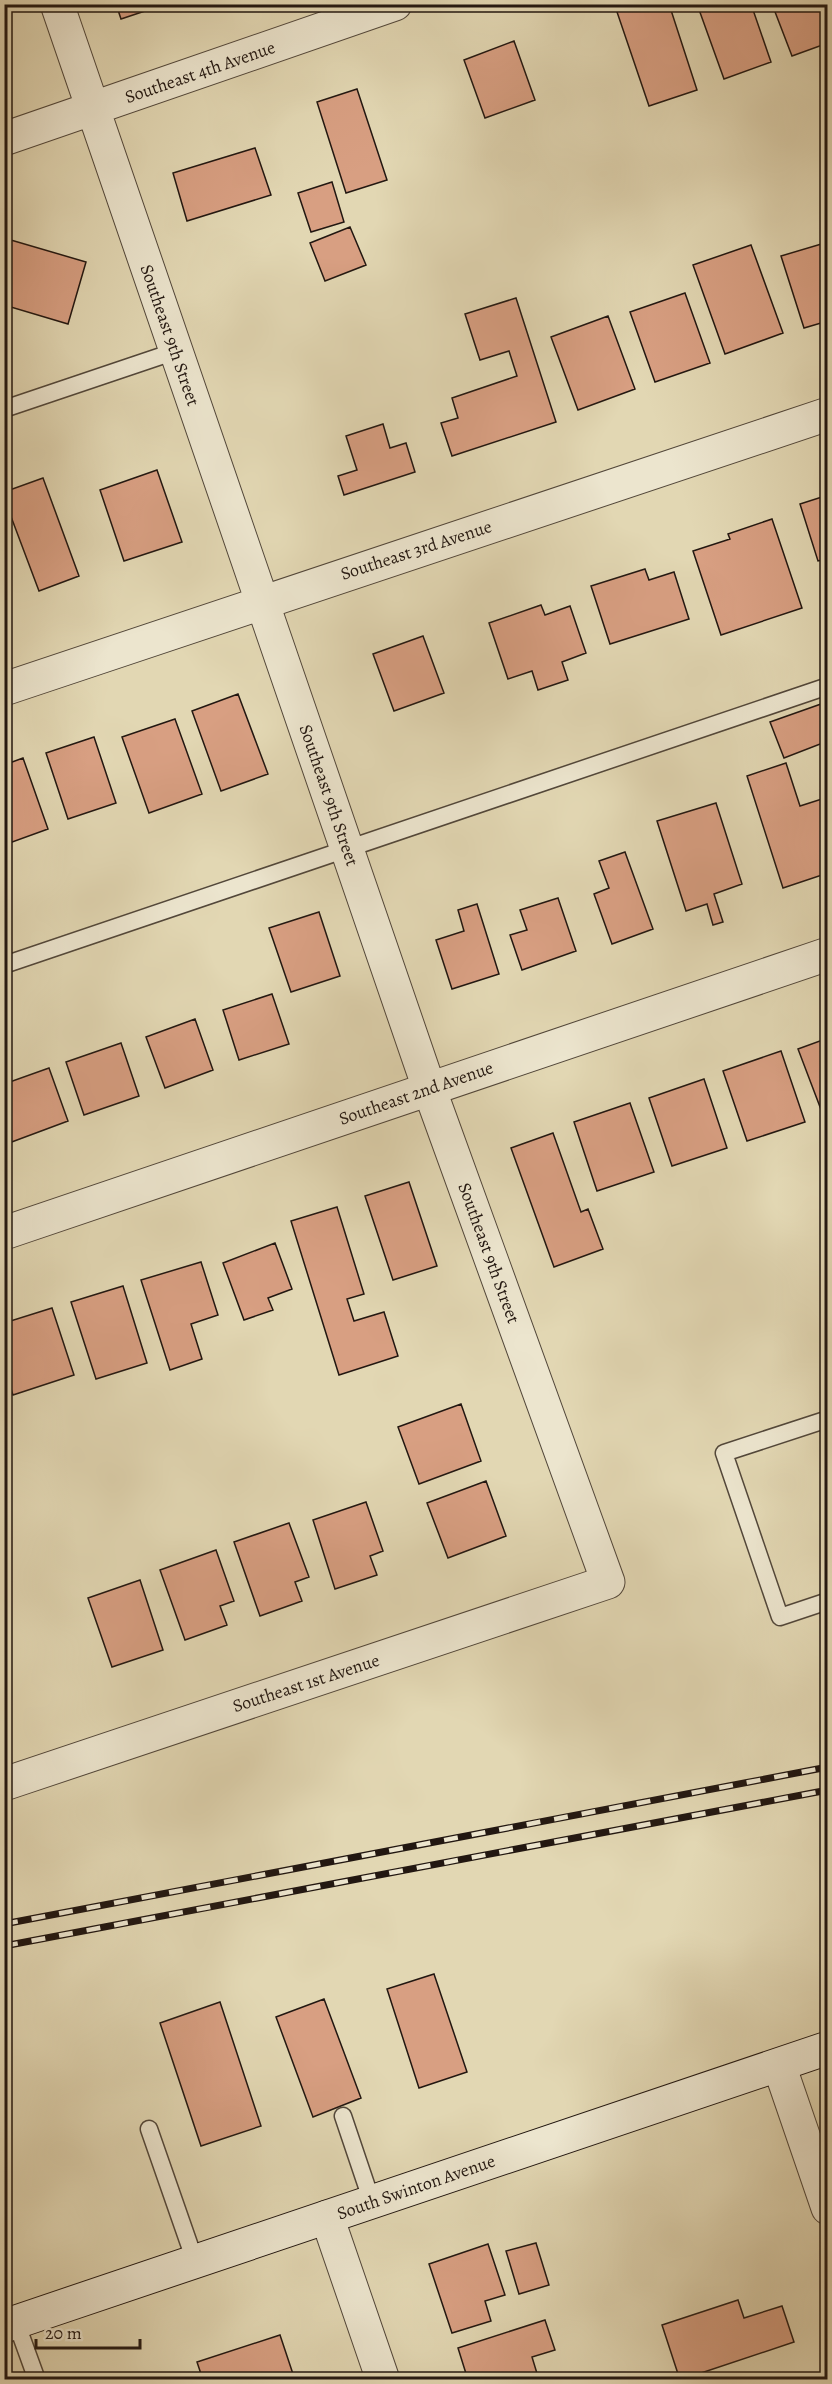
<svg xmlns="http://www.w3.org/2000/svg" width="832" height="2384" font-family="Alegreya,serif">
  <style>
    .building { fill: #d89f82; stroke: #221711; stroke-width: 1.5 }
    .lines { fill: none; stroke-linecap: round; stroke-linejoin: round }
    .lane-casing { stroke: #52473a; stroke-width: 19 }
    .street-casing { stroke: #52473a; stroke-width: 35 }
    .secondary-casing { stroke: #221711; stroke-width: 35 }
    .lane { stroke: #ece5ce; stroke-width: 16 }
    .street { stroke: #ece5ce; stroke-width: 33 }
    .secondary { stroke: #ece5ce; stroke-width: 33 }
    .rail-casing { stroke: #221711; stroke-width: 7 }
    .rail { stroke: #ece5ce; stroke-width: 4.5; stroke-dasharray: 14; stroke-linecap: butt }
    .labels { text-anchor: middle; dominant-baseline: central; stroke-width: 5; stroke-linejoin: round; paint-order: stroke }
    .street-label { font-size: 18px; fill: #221711; stroke: #ece5ce }
  </style>
  <rect width="100%" height="100%" fill="#e2d7b3"/>
  <filter id="stains"><feTurbulence type="fractalNoise" baseFrequency=".00333" numOctaves="4"/><feColorMatrix values="0 0 0 0 .2 0 0 0 0 .09 0 0 0 0 .02 0 0 0 .5 -.17"/></filter>
  <radialGradient id="worn" r=".72"><stop offset=".6" stop-color="#630" stop-opacity="0"/><stop offset="1" stop-color="#630" stop-opacity=".3"/></radialGradient>
  <!-- building -->
  <path class="building" d="M 116,4 L 166,4 L 121,19 Z
    M 629,4 L 669,4 L 697,90 L 649,106 L 616,9 Z
    M 697,4 L 751,4 L 771,62 L 724,79 Z
    M 772,4 L 823,4 L 828,17 L 828,43 L 792,56 Z
    M 514,41 L 535,100 L 485,118 L 464,60 Z
    M 357,89 L 387,180 L 346,193 L 317,102 Z
    M 255,148 L 271,195 L 187,221 L 173,173 Z
    M 332,182 L 344,222 L 311,232 L 298,193 Z
    M 350,227 L 366,265 L 325,281 L 310,243 Z
    M 4,238 L 86,262 L 68,324 L 4,305 Z
    M 828,242 L 828,321 L 804,328 L 781,256 Z
    M 751,245 L 783,333 L 725,354 L 693,265 Z
    M 685,293 L 710,363 L 655,382 L 630,312 Z
    M 516,298 L 556,422 L 452,456 L 441,423 L 458,418 L 452,398 L 517,376 L 509,351 L 480,360 L 465,314 Z
    M 608,316 L 635,389 L 578,410 L 551,337 Z
    M 383,424 L 390,448 L 406,443 L 415,472 L 344,495 L 338,476 L 357,470 L 346,436 Z
    M 157,470 L 182,542 L 124,561 L 100,490 Z
    M 43,478 L 79,576 L 39,591 L 4,498 L 4,492 Z
    M 828,495 L 828,559 L 818,561 L 800,504 Z
    M 772,519 L 802,608 L 721,635 L 693,551 L 730,539 L 728,534 Z
    M 645,569 L 649,580 L 674,572 L 689,619 L 610,644 L 591,586 Z
    M 541,605 L 545,615 L 570,606 L 586,653 L 562,662 L 568,680 L 538,690 L 532,671 L 508,679 L 489,623 Z
    M 423,636 L 444,693 L 394,711 L 373,654 Z
    M 238,694 L 268,774 L 221,791 L 192,711 Z
    M 821,704 L 828,721 L 828,741 L 784,758 L 770,722 Z
    M 175,719 L 202,794 L 149,813 L 122,737 Z
    M 94,737 L 116,803 L 68,819 L 46,753 Z
    M 23,758 L 48,829 L 4,845 L 4,765 Z
    M 786,763 L 800,806 L 828,797 L 828,873 L 783,888 L 747,776 Z
    M 716,803 L 742,884 L 714,894 L 723,922 L 713,925 L 707,904 L 686,911 L 657,821 Z
    M 625,852 L 653,929 L 612,944 L 594,894 L 609,888 L 599,861 Z
    M 558,898 L 576,951 L 522,970 L 510,935 L 527,930 L 520,910 Z
    M 477,904 L 499,974 L 452,989 L 436,940 L 464,931 L 458,910 Z
    M 319,912 L 340,976 L 291,992 L 269,928 Z
    M 272,994 L 289,1044 L 239,1060 L 223,1010 Z
    M 195,1019 L 213,1070 L 165,1088 L 146,1037 Z
    M 828,1038 L 828,1119 L 825,1120 L 798,1049 Z
    M 121,1043 L 139,1096 L 84,1115 L 66,1062 Z
    M 781,1051 L 805,1122 L 747,1141 L 723,1071 Z
    M 49,1068 L 68,1121 L 9,1143 L 4,1131 L 4,1084 Z
    M 704,1079 L 727,1148 L 672,1166 L 649,1098 Z
    M 630,1103 L 654,1172 L 597,1191 L 574,1122 Z
    M 553,1133 L 581,1212 L 588,1209 L 603,1249 L 554,1267 L 511,1148 Z
    M 409,1182 L 437,1266 L 393,1280 L 365,1196 Z
    M 337,1207 L 364,1294 L 347,1299 L 354,1321 L 384,1312 L 398,1356 L 339,1375 L 291,1221 Z
    M 275,1243 L 292,1289 L 268,1298 L 273,1310 L 244,1320 L 223,1263 Z
    M 201,1262 L 218,1315 L 191,1324 L 202,1359 L 170,1370 L 141,1280 Z
    M 123,1286 L 147,1363 L 96,1379 L 71,1302 Z
    M 52,1308 L 74,1375 L 13,1395 L 4,1367 L 4,1323 Z
    M 461,1404 L 481,1461 L 419,1484 L 398,1427 Z
    M 486,1481 L 506,1536 L 448,1558 L 427,1503 Z
    M 366,1502 L 383,1551 L 370,1556 L 377,1575 L 335,1589 L 313,1520 Z
    M 289,1523 L 309,1577 L 295,1582 L 302,1601 L 260,1616 L 234,1542 Z
    M 216,1550 L 234,1601 L 220,1606 L 227,1625 L 185,1640 L 160,1570 Z
    M 140,1580 L 163,1650 L 112,1667 L 88,1598 Z
    M 4,1701 L 11,1719 L 4,1721 Z
    M 434,1974 L 467,2072 L 419,2088 L 387,1989 Z
    M 324,1999 L 361,2098 L 313,2117 L 276,2017 Z
    M 220,2002 L 261,2126 L 201,2146 L 160,2023 Z
    M 536,2243 L 549,2285 L 519,2294 L 506,2251 Z
    M 488,2244 L 505,2295 L 485,2301 L 491,2321 L 452,2333 L 429,2264 Z
    M 738,2300 L 744,2318 L 782,2306 L 794,2342 L 680,2380 L 662,2325 Z
    M 545,2320 L 555,2350 L 532,2357 L 539,2380 L 468,2380 L 458,2348 Z
    M 280,2335 L 295,2380 L 203,2380 L 197,2362 Z"/>
  <g class="lines">
    <!-- lane casing -->
    <g class="lane-casing">
      <path id="lane" d="M 4,409 L 176,351
        M 4,965 L 828,686
        M 828,1419 L 724,1453 L 780,1617 L 828,1601
        M 343,2116 L 372,2202
        M 149,2129 L 195,2261
        M 16,2322 L 37,2380"/>
    </g>
    <!-- street casing -->
    <g class="street-casing">
      <path id="street" d="M 4,139 L 395,4
        M 4,689 L 828,414
        M 4,1233 L 828,954
        M 4,1784 L 608,1582 L 429,1088 L 57,4
        M 779,2065 L 828,2208
        M 327,2217 L 383,2380"/>
    </g>
    <!-- secondary casing -->
    <g class="secondary-casing">
      <path id="secondary" d="M 4,2326 L 828,2048"/>
    </g>
    <!-- lane -->
    <use href="#lane" class="lane"/>
    <!-- street -->
    <use href="#street" class="street"/>
    <!-- secondary -->
    <use href="#secondary" class="secondary"/>
    <!-- rail casing -->
    <g class="rail-casing">
      <path id="rail" d="M 4,1924 L 828,1767
        M 4,1946 L 828,1790"/>
    </g>
    <!-- rail -->
    <use href="#rail" class="rail"/>
  </g>
  <g class="labels">
    <!-- street labels -->
    <g class="street-label">
      <text transform="translate(200 72) rotate(-19)">Southeast 4th Avenue</text>
      <text transform="translate(170 335) rotate(71)">Southeast 9th Street</text>
      <text transform="translate(416 550) rotate(-18)">Southeast 3rd Avenue</text>
      <text transform="translate(329 795) rotate(71)">Southeast 9th Street</text>
      <text transform="translate(416 1093) rotate(-19)">Southeast 2nd Avenue</text>
      <text transform="translate(489 1253) rotate(70)">Southeast 9th Street</text>
      <text transform="translate(306 1683) rotate(-18)">Southeast 1st Avenue</text>
      <text transform="translate(416 2187) rotate(-19)">South Swinton Avenue</text>
    </g>
  </g>
  <!-- margin -->
  <rect width="832" height="2384" fill="none" stroke="#e2d7b3" stroke-width="24"/>
  <rect x="6" y="6" width="820" height="2372" fill="none" stroke="#221711" stroke-width="3"/>
  <rect x="12" y="12" width="808" height="2360" fill="none" stroke="#221711" stroke-width="1.5"/>
  <!-- scale -->
  <path d="M36 2339v9h104v-9" fill="none" stroke="#221711" stroke-width="3"/>
  <text x="45" y="2339" font-size="18" fill="#221711" stroke="#ece5ce" stroke-width="4.5" paint-order="stroke">20 m</text>
  <rect width="100%" height="100%" filter="url(#stains)"/>
  <rect width="100%" height="100%" fill="url(#worn)"/>
</svg>
